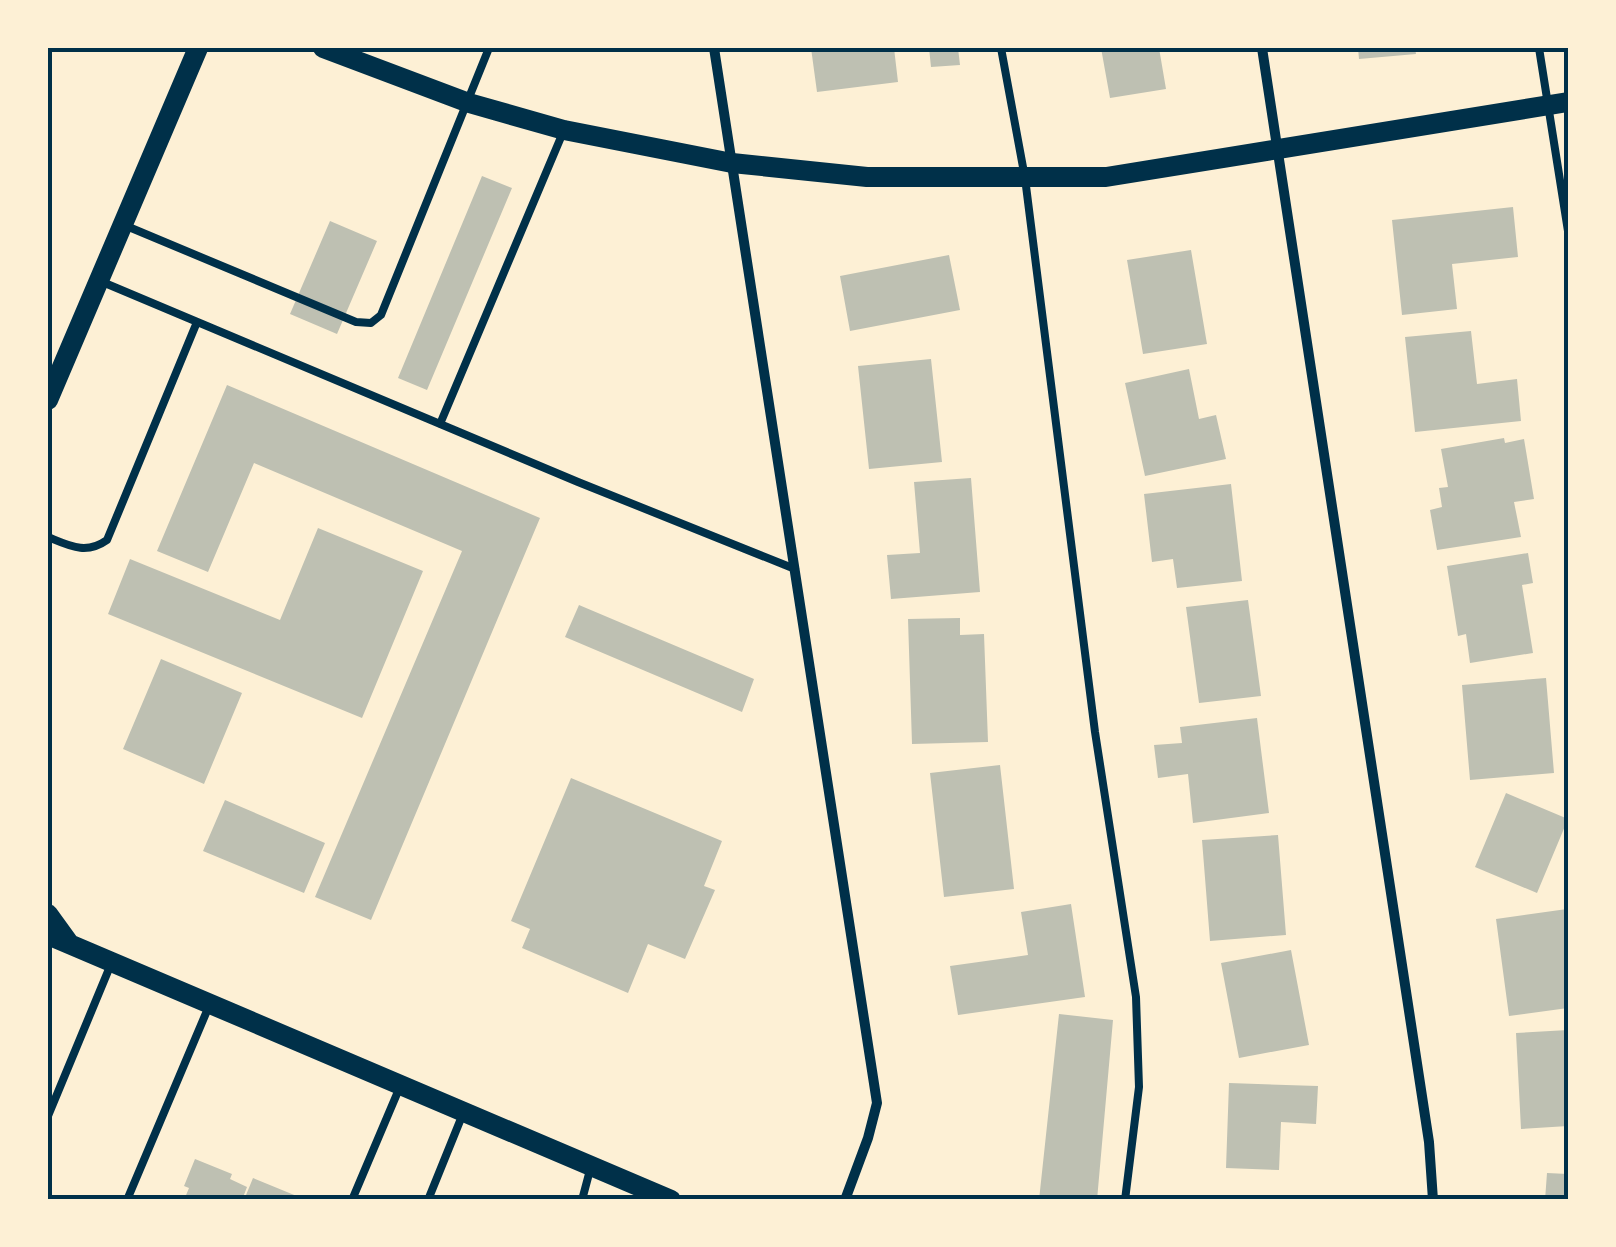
<svg xmlns="http://www.w3.org/2000/svg" width="1616" height="1247" font-family="Raleway,sans-serif">
  <style>
    .building { fill: #bec0b2 }
    .lines { fill: none; stroke-linecap: round; stroke-linejoin: round }
    .service { stroke: #003049; stroke-width: 8 }
    .minor { stroke: #003049; stroke-width: 10 }
    .secondary { stroke: #003049; stroke-width: 20 }
    .neatline { fill: none; stroke: #003049; stroke-width: 4 }
  </style>
  <rect width="100%" height="100%" fill="#fdf0d5"/>
  <!-- building -->
  <path class="building" d="M 811,48 L 894,48 L 898,82 L 817,92 Z
    M 929,48 L 958,48 L 960,65 L 931,67 Z
    M 1101,48 L 1159,48 L 1166,89 L 1110,98 Z
    M 1358,48 L 1415,48 L 1416,54 L 1359,59 Z
    M 482,176 L 512,188 L 427,390 L 398,378 Z
    M 1513,207 L 1518,257 L 1452,264 L 1457,309 L 1402,315 L 1392,220 Z
    M 330,221 L 377,241 L 337,334 L 290,314 Z
    M 1191,250 L 1207,344 L 1143,354 L 1127,260 Z
    M 949,255 L 960,310 L 850,331 L 840,276 Z
    M 1471,331 L 1477,384 L 1517,379 L 1521,421 L 1415,432 L 1405,337 Z
    M 931,359 L 942,462 L 869,469 L 858,366 Z
    M 1189,369 L 1199,419 L 1216,415 L 1226,459 L 1145,476 L 1125,383 Z
    M 227,385 L 540,518 L 371,920 L 315,897 L 462,551 L 254,463 L 208,572 L 157,551 Z
    M 1504,438 L 1505,443 L 1524,439 L 1534,499 L 1514,502 L 1521,537 L 1437,550 L 1430,510 L 1442,507 L 1439,488 L 1448,487 L 1441,449 Z
    M 971,478 L 980,592 L 891,599 L 887,555 L 920,553 L 914,482 Z
    M 1231,484 L 1242,581 L 1177,588 L 1173,559 L 1152,562 L 1144,494 Z
    M 318,528 L 423,571 L 362,718 L 108,614 L 130,559 L 280,620 Z
    M 1528,553 L 1533,583 L 1522,585 L 1533,653 L 1470,663 L 1466,634 L 1458,636 L 1447,566 Z
    M 1248,600 L 1261,696 L 1199,703 L 1186,607 Z
    M 579,605 L 754,679 L 742,712 L 565,637 Z
    M 960,618 L 960,635 L 984,634 L 988,742 L 912,744 L 908,619 Z
    M 161,659 L 242,693 L 204,784 L 123,749 Z
    M 1546,678 L 1554,773 L 1470,780 L 1462,685 Z
    M 1257,718 L 1269,813 L 1193,823 L 1188,774 L 1158,778 L 1154,745 L 1182,743 L 1180,727 Z
    M 1000,765 L 1014,889 L 944,897 L 930,773 Z
    M 571,778 L 722,841 L 704,886 L 715,890 L 685,959 L 648,944 L 628,993 L 522,948 L 530,929 L 511,921 Z
    M 1506,793 L 1568,819 L 1537,893 L 1475,867 Z
    M 225,800 L 325,843 L 304,893 L 203,851 Z
    M 1278,835 L 1286,935 L 1210,941 L 1202,840 Z
    M 1071,904 L 1085,997 L 958,1015 L 950,966 L 1028,955 L 1021,912 Z
    M 1567,909 L 1568,1008 L 1509,1016 L 1496,919 Z
    M 1291,950 L 1309,1045 L 1239,1058 L 1221,963 Z
    M 1059,1014 L 1113,1020 L 1097,1200 L 1039,1200 Z
    M 1568,1030 L 1568,1126 L 1521,1129 L 1516,1033 Z
    M 1229,1083 L 1318,1086 L 1316,1124 L 1281,1122 L 1279,1170 L 1226,1168 Z
    M 195,1159 L 232,1174 L 230,1179 L 247,1187 L 242,1200 L 184,1200 L 189,1188 L 184,1186 Z
    M 1547,1173 L 1568,1174 L 1568,1200 L 1545,1200 Z
    M 253,1178 L 304,1199 L 304,1200 L 244,1200 Z"/>
  <g class="lines">
    <!-- service -->
    <path class="service" d="M 1001,48 L 1025,178 L 1095,732 L 1136,997 L 1139,1087 L 1125,1200
      M 1539,48 L 1568,231
      M 124,225 L 356,322 L 371,323 L 381,315 L 489,48
      M 100,281 L 578,482 L 795,569
      M 440,424 L 564,130
      M 48,537 C 70,546 86,555 107,540 L 197,322
      M 48,1116 L 111,964
      M 127,1200 L 209,1006
      M 352,1200 L 399,1089
      M 428,1200 L 462,1116
      M 582,1200 L 590,1170"/>
    <!-- minor -->
    <path class="minor" d="M 714,48 L 877,1103 L 868,1138 L 845,1200
      M 1262,48 L 1429,1142 L 1433,1200"/>
    <!-- secondary -->
    <path class="secondary" d="M 323,48 L 469,103 L 564,130 L 732,163 L 867,177 L 1106,177 L 1568,102
      M 48,400 L 198,48
      M 48,914 L 69,943
      M 48,935 L 671,1200"/>
  </g>
  <!-- border -->
  <rect width="1616" height="1247" fill="none" stroke="#fdf0d5" stroke-width="100"/>
  <rect x="50" y="50" width="1516" height="1147" class="neatline"/>
</svg>
